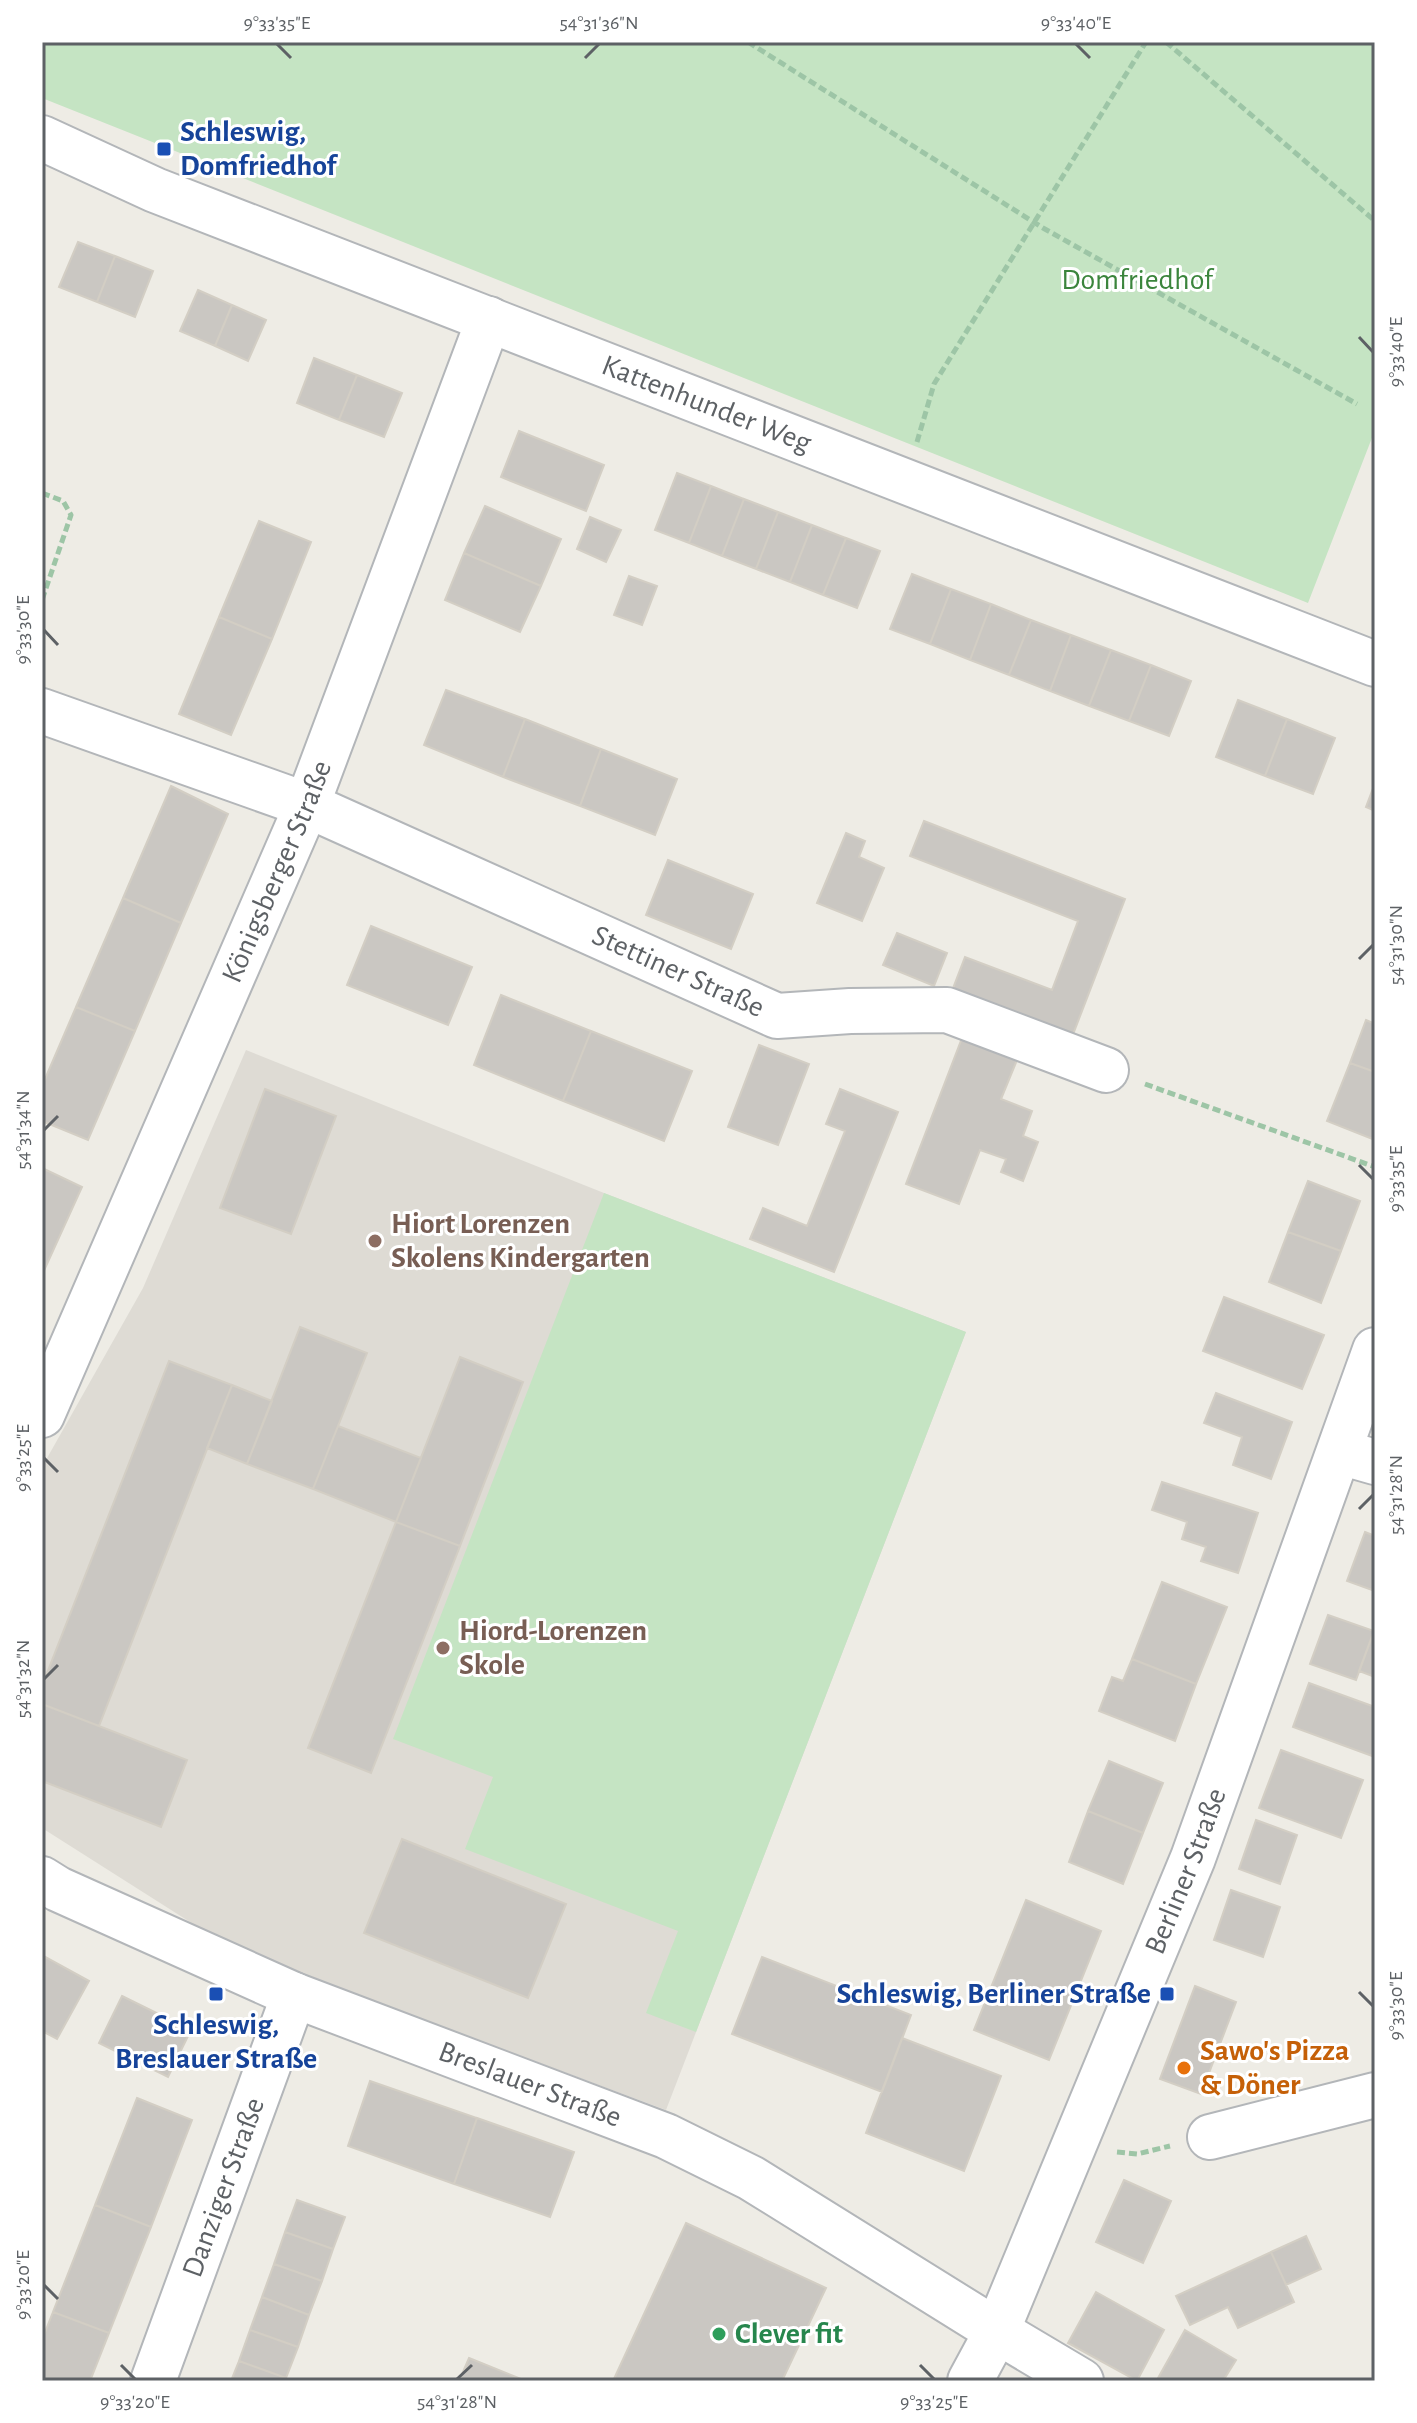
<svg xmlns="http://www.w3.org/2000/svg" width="1417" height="2423" font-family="'Alegreya Sans',sans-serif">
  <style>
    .education { fill: #dedbd4 }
    .green { fill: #c5e4c3 }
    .building { fill: #cac7c2; stroke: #d3cec4; stroke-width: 2 }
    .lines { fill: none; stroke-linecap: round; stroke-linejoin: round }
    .minor-casing { stroke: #b3b6b9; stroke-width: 48 }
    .path { stroke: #9dc5a6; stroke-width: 5; stroke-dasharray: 8 4; stroke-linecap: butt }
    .minor { stroke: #fff; stroke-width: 44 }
    .ticks { fill: none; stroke: #5d6165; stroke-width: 3 }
    .transit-dot { fill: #1a4fb4; stroke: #fff; stroke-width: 3 }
    .education-dot { fill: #8d6e63; stroke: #fff; stroke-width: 3 }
    .food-dot { fill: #e8710a; stroke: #fff; stroke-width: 3 }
    .leisure-dot { fill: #2e9e5b; stroke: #fff; stroke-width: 3 }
    .labels { text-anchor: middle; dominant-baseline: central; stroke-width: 6; stroke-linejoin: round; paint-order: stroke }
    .transit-label { font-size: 30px; font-weight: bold; fill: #164399; stroke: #fff; text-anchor: start }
    .park-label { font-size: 30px; fill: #3b853c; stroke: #fff }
    .street-label { font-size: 30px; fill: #5d6165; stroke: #fff }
    .education-label { font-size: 30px; font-weight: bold; fill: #785e54; stroke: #fff; text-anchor: start }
    .food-label { font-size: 30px; font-weight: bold; fill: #c56008; stroke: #fff; text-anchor: start }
    .leisure-label { font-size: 30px; font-weight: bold; fill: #27864d; stroke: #fff; text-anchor: start }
    .neatline { fill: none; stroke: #5d6165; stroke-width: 3 }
    .ticks-label { font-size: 20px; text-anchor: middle; fill: #5d6165 }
  </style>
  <rect width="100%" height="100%" fill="#eeece5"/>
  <!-- education -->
  <path class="education" d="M 246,1050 L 604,1193 L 966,1332 L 666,2110 L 231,1948 L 42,1828 L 42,1467 L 143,1288 Z"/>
  <!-- green -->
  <path class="green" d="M 42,42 L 1375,42 L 1375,430 L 1308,603 L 42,98 Z
    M 604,1193 L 966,1332 L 696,2032 L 646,2013 L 678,1931 L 465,1849 L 493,1777 L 393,1739 Z"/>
  <!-- building -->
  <path class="building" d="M 78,242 L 115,256 L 97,302 L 59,287 Z
    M 115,256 L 153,271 L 135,317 L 97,302 Z
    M 198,290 L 232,305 L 215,346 L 180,331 Z
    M 232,305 L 266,320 L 248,361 L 215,346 Z
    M 314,358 L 357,375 L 339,420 L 297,403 Z
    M 357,375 L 402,393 L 384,437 L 339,420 Z
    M 519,431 L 604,465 L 586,511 L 501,477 Z
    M 677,473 L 711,486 L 689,543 L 655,530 Z
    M 711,486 L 744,499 L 722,556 L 689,543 Z
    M 744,499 L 778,512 L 756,569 L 722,556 Z
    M 485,506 L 561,539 L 541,586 L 464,553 Z
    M 778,512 L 812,525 L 790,582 L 756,569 Z
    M 590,517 L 621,530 L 606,562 L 577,549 Z
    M 259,521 L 311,542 L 272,639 L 219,617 Z
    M 812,525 L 846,538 L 823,595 L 790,582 Z
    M 846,538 L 880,551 L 857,608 L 823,595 Z
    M 464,553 L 541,586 L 520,632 L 445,600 Z
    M 912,574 L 951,589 L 930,644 L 890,629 Z
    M 629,576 L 657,586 L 642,625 L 614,615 Z
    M 951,589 L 991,604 L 970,660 L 930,644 Z
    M 991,604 L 1031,620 L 1009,675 L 970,660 Z
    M 219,617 L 272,639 L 231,735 L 179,714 Z
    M 1031,620 L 1071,635 L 1050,691 L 1009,675 Z
    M 1071,635 L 1111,650 L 1089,706 L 1050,691 Z
    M 1111,650 L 1151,665 L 1129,721 L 1089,706 Z
    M 1151,665 L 1191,681 L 1169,736 L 1129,721 Z
    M 446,690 L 525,719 L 503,777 L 424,745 Z
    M 1238,700 L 1287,719 L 1265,776 L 1216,757 Z
    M 525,719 L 601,749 L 580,806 L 503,777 Z
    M 1287,719 L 1335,738 L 1313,794 L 1265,776 Z
    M 601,749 L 677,779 L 655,835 L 580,806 Z
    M 1375,783 L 1375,811 L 1366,807 Z
    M 171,786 L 228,814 L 181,923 L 123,898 Z
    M 924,821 L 1125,899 L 1072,1037 L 952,991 L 965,957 L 1052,990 L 1078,921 L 910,856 Z
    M 846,833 L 865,841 L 859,857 L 884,868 L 862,921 L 817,903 Z
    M 668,860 L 753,894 L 731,949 L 646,915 Z
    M 123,898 L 181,923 L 135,1031 L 76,1007 Z
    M 371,926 L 472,967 L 448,1025 L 347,985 Z
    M 897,933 L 947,953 L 934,986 L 883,965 Z
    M 501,995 L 591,1031 L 563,1101 L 474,1065 Z
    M 76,1007 L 135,1031 L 88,1140 L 42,1121 L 42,1086 Z
    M 1366,1020 L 1375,1024 L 1375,1072 L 1350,1063 Z
    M 591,1031 L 692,1071 L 664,1141 L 563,1101 Z
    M 962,1038 L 1017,1060 L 1001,1099 L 1032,1111 L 1023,1136 L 1038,1142 L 1023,1181 L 1001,1172 L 1006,1159 L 980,1150 L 959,1204 L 906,1184 Z
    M 759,1045 L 809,1064 L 778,1145 L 728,1127 Z
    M 1350,1063 L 1375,1072 L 1375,1140 L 1327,1121 Z
    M 265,1089 L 336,1116 L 291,1234 L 220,1208 Z
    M 840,1089 L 898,1112 L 834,1272 L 750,1239 L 763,1208 L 807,1226 L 845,1131 L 826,1124 Z
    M 42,1168 L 82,1187 L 42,1275 Z
    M 1308,1181 L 1360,1201 L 1341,1251 L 1288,1232 Z
    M 1288,1232 L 1341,1251 L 1321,1303 L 1269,1282 Z
    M 1224,1297 L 1324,1335 L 1302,1389 L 1203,1351 Z
    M 300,1327 L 367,1353 L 313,1489 L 247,1464 Z
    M 460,1357 L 523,1382 L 460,1546 L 396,1522 Z
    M 169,1361 L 232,1385 L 99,1726 L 42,1704 L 42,1686 Z
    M 232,1385 L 272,1401 L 247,1464 L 207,1448 Z
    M 1216,1393 L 1292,1422 L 1271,1479 L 1233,1465 L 1242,1437 L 1204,1423 Z
    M 338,1426 L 421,1458 L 396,1522 L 313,1489 Z
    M 1162,1482 L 1258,1513 L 1238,1573 L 1201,1561 L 1206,1547 L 1182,1539 L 1187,1522 L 1152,1510 Z
    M 396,1522 L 460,1546 L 371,1773 L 308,1748 Z
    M 1365,1532 L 1375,1536 L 1375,1591 L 1347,1581 Z
    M 1162,1582 L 1227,1607 L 1196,1684 L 1132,1659 Z
    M 1328,1615 L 1374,1631 L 1356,1680 L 1310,1664 Z
    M 1374,1631 L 1375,1631 L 1375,1677 L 1359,1671 Z
    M 1132,1659 L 1196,1684 L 1175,1741 L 1099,1711 L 1112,1677 L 1123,1681 Z
    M 1309,1683 L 1375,1707 L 1375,1757 L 1293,1727 Z
    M 42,1704 L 187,1760 L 161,1827 L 42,1781 Z
    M 1281,1750 L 1363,1780 L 1341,1838 L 1259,1808 Z
    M 1109,1761 L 1163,1783 L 1143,1833 L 1088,1811 Z
    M 1088,1811 L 1143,1833 L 1123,1884 L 1069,1862 Z
    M 1256,1820 L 1297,1835 L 1280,1884 L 1239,1869 Z
    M 402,1839 L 566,1904 L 528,1998 L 364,1933 Z
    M 1231,1890 L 1280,1907 L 1263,1957 L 1214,1940 Z
    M 1026,1900 L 1101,1931 L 1049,2060 L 974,2030 Z
    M 42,1955 L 89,1981 L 57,2039 L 42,2031 Z
    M 762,1957 L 911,2015 L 882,2092 L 732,2034 Z
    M 1195,1986 L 1236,2002 L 1201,2094 L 1160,2079 Z
    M 122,1996 L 191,2030 L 168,2077 L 99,2043 Z
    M 902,2038 L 1001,2076 L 964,2171 L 866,2133 Z
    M 370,2081 L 477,2118 L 454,2184 L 348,2146 Z
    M 137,2098 L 192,2120 L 151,2227 L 95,2205 Z
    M 477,2118 L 574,2152 L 550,2217 L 454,2184 Z
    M 1124,2180 L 1171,2201 L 1143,2263 L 1096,2242 Z
    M 297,2200 L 345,2217 L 333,2249 L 285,2232 Z
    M 95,2205 L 151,2227 L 109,2333 L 53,2312 Z
    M 686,2223 L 826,2288 L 782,2381 L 613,2381 Z
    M 285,2232 L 333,2249 L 322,2281 L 274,2264 Z
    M 1306,2236 L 1321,2269 L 1286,2285 L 1271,2252 Z
    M 1271,2252 L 1294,2302 L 1238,2328 L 1228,2307 L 1190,2325 L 1176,2296 Z
    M 274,2264 L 322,2281 L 309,2315 L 262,2297 Z
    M 1096,2292 L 1164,2330 L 1137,2381 L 1068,2343 Z
    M 262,2297 L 309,2315 L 298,2347 L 250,2330 Z
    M 53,2312 L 109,2333 L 90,2381 L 42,2381 L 42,2340 Z
    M 250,2330 L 298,2347 L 286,2378 L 239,2361 Z
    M 1185,2330 L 1236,2360 L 1223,2381 L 1164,2381 L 1158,2378 Z
    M 469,2358 L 526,2381 L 459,2381 Z
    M 239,2361 L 286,2378 L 285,2381 L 231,2381 Z"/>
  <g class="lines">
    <!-- minor casing -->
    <g class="minor-casing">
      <g id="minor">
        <path id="s1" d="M 42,138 L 155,190 L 1375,664"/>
        <path id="s2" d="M 42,711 L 307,805 L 777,1016 L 850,1011 L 947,1010 L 1106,1070"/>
        <path id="s3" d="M 42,1415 L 307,805 L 489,319"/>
        <path d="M 1340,1452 L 1375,1462"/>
        <path id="s4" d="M 42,1879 L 58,1889 L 294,1995 L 666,2136 L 751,2178 L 997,2331 L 1081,2381"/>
        <path d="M 1210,2137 L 1375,2095"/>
        <path id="s5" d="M 153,2381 L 294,1995"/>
        <path id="s6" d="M 970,2381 L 997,2331 L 1193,1858 L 1375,1350"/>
      </g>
    </g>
    <!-- path -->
    <path class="path" d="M 748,42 L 1043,228 L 1357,404
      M 1166,42 L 1375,221
      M 917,442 L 934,384 L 1146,42
      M 42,493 L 63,501 L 71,515 L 42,600
      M 1145,1084 L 1375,1167
      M 1117,2152 L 1137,2154 L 1170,2146"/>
    <!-- minor -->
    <use href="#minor" class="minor"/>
  </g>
  <!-- ticks -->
  <path class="ticks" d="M 277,44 L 291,58M 1076,44 L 1090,58M 585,58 L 599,44M 1359,337 L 1373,352M 44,630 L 58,645M 1359,959 L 1373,945M 44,1130 L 58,1116M 1359,1165 L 1373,1179M 44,1458 L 58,1472M 1359,1509 L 1373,1495M 44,1679 L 58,1665M 1359,1992 L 1373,2006M 44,2285 L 58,2299M 121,2365 L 135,2379M 920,2365 L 934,2379M 457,2379 L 472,2365"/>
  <!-- markers -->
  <g class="transit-dot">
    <rect x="156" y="141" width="16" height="16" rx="4"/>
    <rect x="208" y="1986" width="16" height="16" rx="4"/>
    <rect x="1159" y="1986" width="16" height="16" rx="4"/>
  </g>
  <g class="education-dot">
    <circle cx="375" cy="1241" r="8"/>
    <circle cx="443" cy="1648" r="8"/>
  </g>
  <circle class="food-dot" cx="1184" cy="2068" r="8"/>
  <circle class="leisure-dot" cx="719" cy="2334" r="8"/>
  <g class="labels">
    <!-- transit labels -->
    <g class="transit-label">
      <text x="180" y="132">Schleswig,<tspan x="180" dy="34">Domfriedhof</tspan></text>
      <text x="1151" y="1994" text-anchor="end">Schleswig, Berliner Straße</text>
      <text x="216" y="2025" text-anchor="middle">Schleswig,<tspan x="216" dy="34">Breslauer Straße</tspan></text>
    </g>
    <!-- park labels -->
    <g class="park-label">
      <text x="1137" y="280">Domfriedhof</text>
    </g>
    <!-- street labels -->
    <g class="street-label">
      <text stroke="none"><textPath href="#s1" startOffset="716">Kattenhunder Weg</textPath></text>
      <text stroke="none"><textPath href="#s3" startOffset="592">Königsberger Straße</textPath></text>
      <text stroke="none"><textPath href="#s2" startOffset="688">Stettiner Straße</textPath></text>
      <text stroke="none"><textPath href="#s6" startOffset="554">Berliner Straße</textPath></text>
      <text stroke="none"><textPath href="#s4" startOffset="530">Breslauer Straße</textPath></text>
      <text stroke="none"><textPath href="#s5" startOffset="206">Danziger Straße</textPath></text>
    </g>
    <!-- education labels -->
    <g class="education-label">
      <text x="391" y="1224">Hiort Lorenzen<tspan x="391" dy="34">Skolens Kindergarten</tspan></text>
      <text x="459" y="1631">Hiord-Lorenzen<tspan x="459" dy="34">Skole</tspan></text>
    </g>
    <!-- food labels -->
    <g class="food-label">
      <text x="1200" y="2051">Sawo's Pizza<tspan x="1200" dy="34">&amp; Döner</tspan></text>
    </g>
    <!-- leisure labels -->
    <g class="leisure-label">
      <text x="735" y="2334">Clever fit</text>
    </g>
  </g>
  <!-- border -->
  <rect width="1417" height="2423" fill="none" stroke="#ffffff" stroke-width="88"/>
  <rect x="44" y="44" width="1329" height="2335" class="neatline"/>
  <g class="ticks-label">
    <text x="277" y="29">9°33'35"E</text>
    <text x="599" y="29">54°31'36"N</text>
    <text x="1076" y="29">9°33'40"E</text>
    <text transform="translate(1395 352) rotate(-90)" y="7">9°33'40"E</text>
    <text transform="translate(22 630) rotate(-90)" y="7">9°33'30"E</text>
    <text transform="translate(1395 945) rotate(-90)" y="7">54°31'30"N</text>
    <text transform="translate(22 1130) rotate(-90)" y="7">54°31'34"N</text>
    <text transform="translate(1395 1179) rotate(-90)" y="7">9°33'35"E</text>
    <text transform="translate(22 1458) rotate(-90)" y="7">9°33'25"E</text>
    <text transform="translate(1395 1495) rotate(-90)" y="7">54°31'28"N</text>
    <text transform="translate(22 1679) rotate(-90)" y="7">54°31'32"N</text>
    <text transform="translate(1395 2006) rotate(-90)" y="7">9°33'30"E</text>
    <text transform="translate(22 2285) rotate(-90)" y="7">9°33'20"E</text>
    <text x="135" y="2408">9°33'20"E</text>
    <text x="457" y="2408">54°31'28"N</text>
    <text x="934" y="2408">9°33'25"E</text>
  </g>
</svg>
